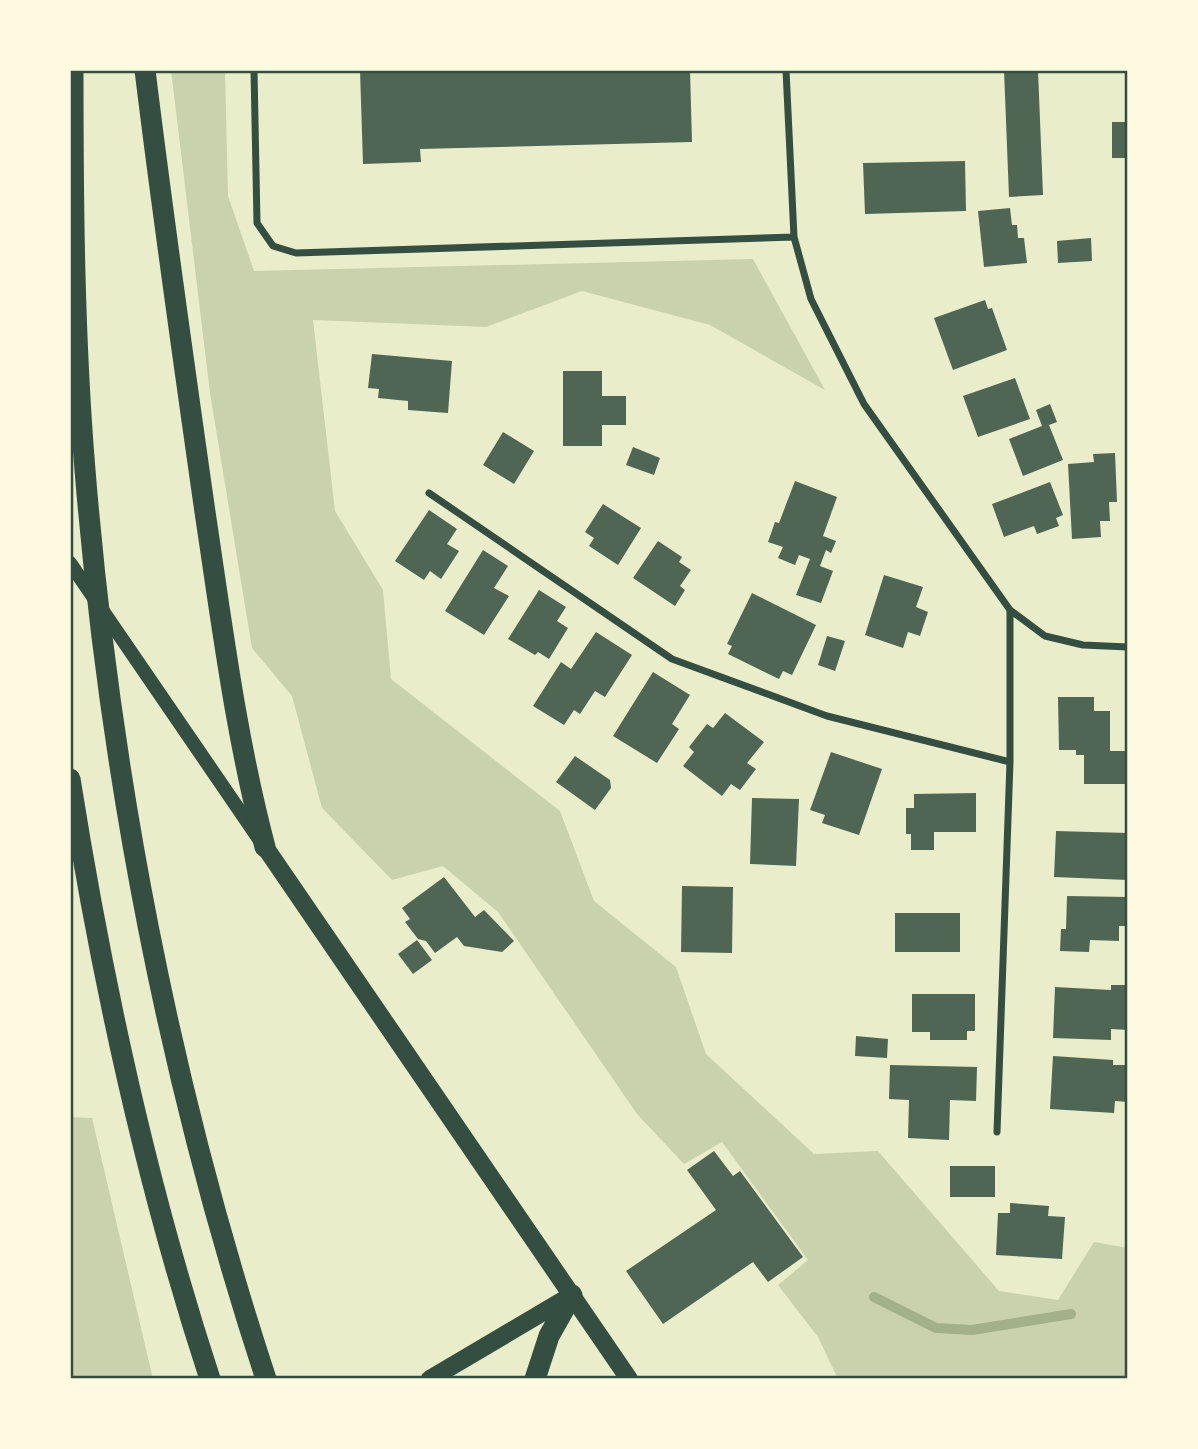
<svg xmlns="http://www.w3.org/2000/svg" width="1198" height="1449" font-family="'Space Grotesk',sans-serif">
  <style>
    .green { fill: #cad2ad }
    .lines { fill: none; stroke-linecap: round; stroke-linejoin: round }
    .stream { stroke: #a3b18a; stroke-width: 10 }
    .building { fill: #4f6655 }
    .minor { stroke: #344e41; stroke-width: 7 }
    .secondary { stroke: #344e41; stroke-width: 14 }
    .primary { stroke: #344e41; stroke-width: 18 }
    .motorway { stroke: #344e41; stroke-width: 21 }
    .neatline { fill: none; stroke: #344e41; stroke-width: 2.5 }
  </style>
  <rect width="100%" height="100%" fill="#e9edc9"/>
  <!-- green -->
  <path class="green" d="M 171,70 L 225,70 L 228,196 L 254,271 L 753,259 L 825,390 L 710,325 L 582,291 L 486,327 L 313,320 L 335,511 L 383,590 L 391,679 L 560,811 L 594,901 L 676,967 L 706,1054 L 814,1154 L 878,1151 L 999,1291 L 1058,1300 L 1094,1242 L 1128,1248 L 1128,1379 L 838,1379 L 818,1337 L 778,1285 L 808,1260 L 722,1142 L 684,1164 L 637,1114 L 498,912 L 443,866 L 392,880 L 322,808 L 292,696 L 252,648 L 210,393 Z
    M 70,1117 L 92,1118 L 153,1379 L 70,1379 Z"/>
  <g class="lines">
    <!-- stream -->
    <path class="stream" d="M 874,1297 L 936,1328 L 972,1330 L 1071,1314"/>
  </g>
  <!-- building -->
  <path class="building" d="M 360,70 L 690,70 L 692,142 L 420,149 L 421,162 L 363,164 Z
    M 1004,70 L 1038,70 L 1043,195 L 1009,197 Z
    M 1112,122 L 1128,122 L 1128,158 L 1112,158 Z
    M 965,161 L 966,211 L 865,214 L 863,163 Z
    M 1010,208 L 1012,225 L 1017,225 L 1018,238 L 1024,238 L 1027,263 L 984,267 L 978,211 Z
    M 1091,238 L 1092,261 L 1058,263 L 1057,241 Z
    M 985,300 L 988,309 L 992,308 L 1007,350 L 953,370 L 934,318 Z
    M 372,354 L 452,361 L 448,413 L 408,410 L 408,401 L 378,398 L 379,389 L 368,388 Z
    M 563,371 L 602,371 L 602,396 L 626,396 L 626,425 L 602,425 L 602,446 L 563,446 Z
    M 1015,378 L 1030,419 L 978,437 L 963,396 Z
    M 1050,404 L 1057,422 L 1049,425 L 1063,460 L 1023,476 L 1009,439 L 1042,426 L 1036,410 Z
    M 503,432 L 534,451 L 514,484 L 483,465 Z
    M 633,447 L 660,458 L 654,475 L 626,465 Z
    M 1115,453 L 1117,502 L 1109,502 L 1110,521 L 1100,521 L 1101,537 L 1072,539 L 1068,464 L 1094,462 L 1093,454 Z
    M 795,481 L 837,497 L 823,536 L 836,541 L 831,553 L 826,550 L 820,566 L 833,571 L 821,603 L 796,595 L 810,559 L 799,555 L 795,565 L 778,558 L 783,547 L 768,542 L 775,522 L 779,523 Z
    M 1050,482 L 1063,515 L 1056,518 L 1059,526 L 1037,534 L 1034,526 L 1004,537 L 992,504 Z
    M 603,504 L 641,528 L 618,565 L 589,546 L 594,538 L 585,532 Z
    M 429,510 L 457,529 L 447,544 L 459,551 L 441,579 L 430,571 L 424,580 L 395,561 Z
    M 658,541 L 682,557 L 679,562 L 691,570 L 680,586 L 685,590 L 675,606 L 633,578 Z
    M 483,550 L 508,566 L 494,588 L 509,596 L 484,635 L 445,611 Z
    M 884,575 L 923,587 L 916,607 L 928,612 L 920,636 L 908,632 L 903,648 L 865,635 Z
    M 539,590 L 566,607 L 557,621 L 568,628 L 549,659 L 538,652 L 535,655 L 508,639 Z
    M 752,593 L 816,625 L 792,675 L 783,671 L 779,679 L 728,654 L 732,646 L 727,644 Z
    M 596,632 L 632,655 L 605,697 L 595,691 L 580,714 L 574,710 L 564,725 L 533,706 L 561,662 L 571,669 Z
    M 827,636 L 845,641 L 835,671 L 818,665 Z
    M 653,672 L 690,695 L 672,724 L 679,729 L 657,763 L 613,736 Z
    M 1058,697 L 1094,697 L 1094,711 L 1110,711 L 1110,751 L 1127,751 L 1127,784 L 1084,784 L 1084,755 L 1076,755 L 1076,750 L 1059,750 Z
    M 725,713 L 764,742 L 747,763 L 756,769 L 740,790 L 731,784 L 722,796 L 683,766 L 694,752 L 689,747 L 707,724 L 713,728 Z
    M 831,752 L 882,769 L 859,835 L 822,823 L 825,815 L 810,810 Z
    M 575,756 L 610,780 L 611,788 L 595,810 L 556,782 Z
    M 976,793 L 976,832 L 934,832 L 934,850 L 911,850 L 911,834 L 906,834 L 906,808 L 914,808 L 914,794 Z
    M 752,798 L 799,799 L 796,866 L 750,864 Z
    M 1125,808 L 1128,808 L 1128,824 L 1125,824 Z
    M 1056,831 L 1128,833 L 1128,880 L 1054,877 Z
    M 444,877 L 475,917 L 484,910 L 514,941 L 502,952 L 464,946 L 457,937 L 435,953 L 426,941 L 418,939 L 405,922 L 410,919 L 402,908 Z
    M 682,886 L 733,887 L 732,953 L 681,952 Z
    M 1067,896 L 1128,897 L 1128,926 L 1119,926 L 1119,941 L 1090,940 L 1089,952 L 1060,951 L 1061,929 L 1066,929 Z
    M 895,913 L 960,913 L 960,952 L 895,952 Z
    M 417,940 L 432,960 L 413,974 L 398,954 Z
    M 1111,985 L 1128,985 L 1128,1030 L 1111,1029 L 1111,1040 L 1053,1038 L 1055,987 L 1111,990 Z
    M 912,994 L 975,994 L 975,1031 L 967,1031 L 967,1040 L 930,1040 L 930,1032 L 912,1032 Z
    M 856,1036 L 888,1039 L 887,1058 L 855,1056 Z
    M 1053,1056 L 1113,1060 L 1113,1065 L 1128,1065 L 1128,1102 L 1115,1101 L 1114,1113 L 1050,1109 Z
    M 890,1065 L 977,1067 L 976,1101 L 950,1100 L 949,1140 L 908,1138 L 909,1100 L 889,1099 Z
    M 714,1151 L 733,1176 L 740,1171 L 803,1257 L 768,1282 L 753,1262 L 663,1324 L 626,1271 L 716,1210 L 687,1170 Z
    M 950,1166 L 995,1166 L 995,1197 L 950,1197 Z
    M 1010,1203 L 1049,1206 L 1048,1216 L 1065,1217 L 1062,1259 L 996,1255 L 998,1213 L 1010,1213 Z"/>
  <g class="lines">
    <!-- minor -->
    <path class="minor" d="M 254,70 L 257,223 L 273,246 L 296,253 L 794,237
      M 786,70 L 794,237 L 811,299 L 864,404 L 1010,610 L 1045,636 L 1083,645 L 1128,647
      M 429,493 L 672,659 L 827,716 L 1010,762
      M 997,1132 L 1010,762 L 1010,610"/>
    <!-- secondary -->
    <path class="secondary" d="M 70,563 L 259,839"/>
    <!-- primary -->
    <path class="primary" d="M 265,847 L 629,1379
      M 430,1379 L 572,1295"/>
    <!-- motorway -->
    <path class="motorway" d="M 73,70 C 73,203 74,337 85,470 C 110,777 170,1087 266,1379
      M 145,70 C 163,218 184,365 205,512 C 222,625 236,737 265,847
      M 70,779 C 102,981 146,1184 210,1379
      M 535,1379 L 549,1336 L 572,1295"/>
  </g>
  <!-- border -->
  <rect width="1198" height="1449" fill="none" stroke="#fefae0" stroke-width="144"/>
  <rect x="72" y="72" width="1054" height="1305" class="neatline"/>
</svg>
